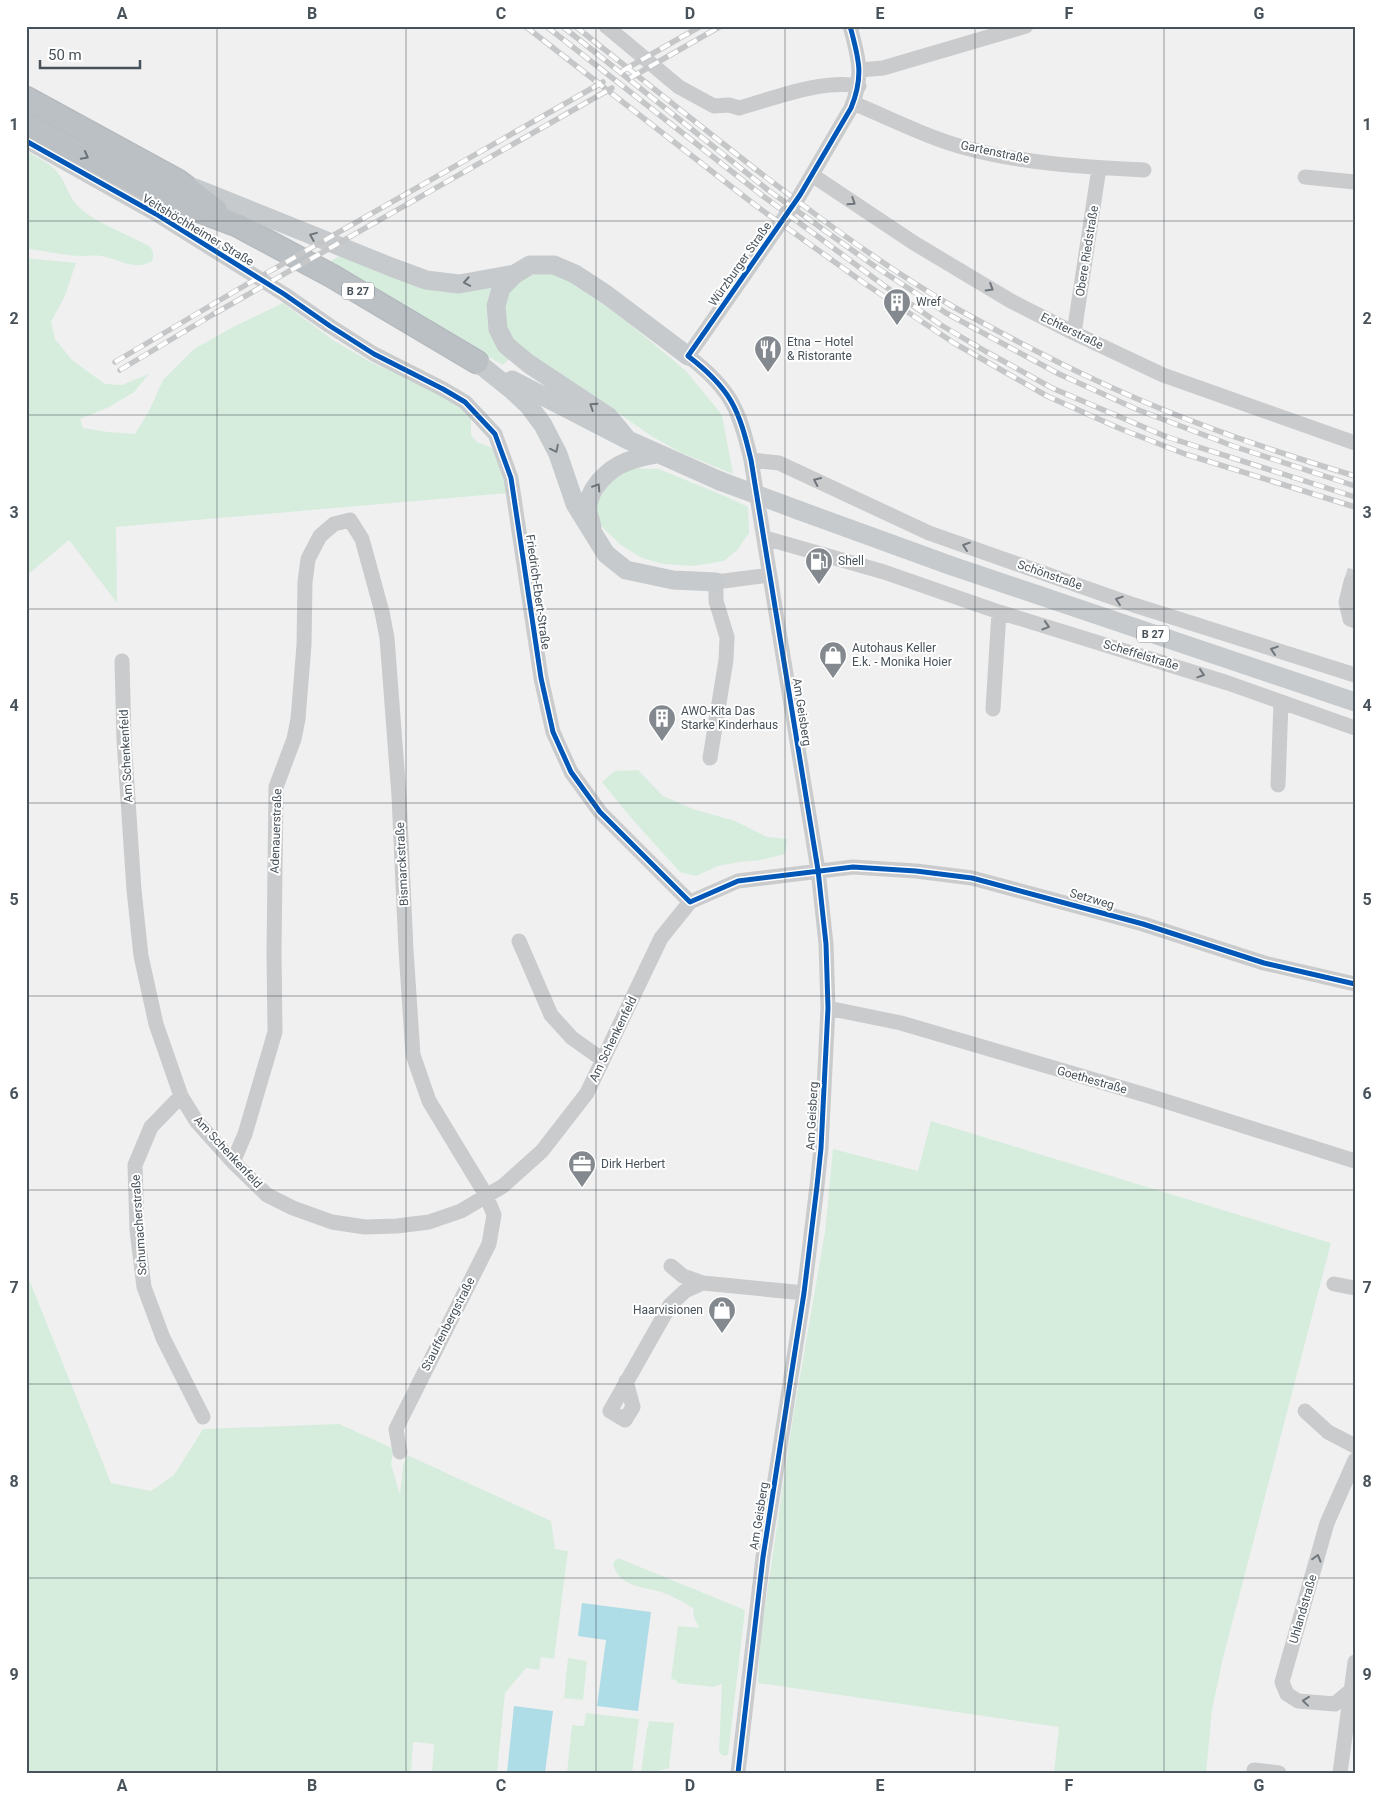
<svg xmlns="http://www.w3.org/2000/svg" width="1381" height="1799" font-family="Roboto,sans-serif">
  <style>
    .green { fill: #d6edde }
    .water { fill: #aedce7 }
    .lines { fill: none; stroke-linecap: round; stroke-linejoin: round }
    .minor-tunnel { stroke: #ced0d2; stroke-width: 15; stroke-dasharray: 15 8; stroke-linecap: butt }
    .highway-casing { stroke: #b5babe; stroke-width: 25 }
    .minor { stroke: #cacbcd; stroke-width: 15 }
    .major { stroke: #c6cacc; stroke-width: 19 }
    .highway { stroke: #bbc0c4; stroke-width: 22 }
    .rail-casing { stroke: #c5c6c7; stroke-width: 5.5 }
    .rail { stroke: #fff; stroke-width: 4; stroke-dasharray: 11; stroke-linecap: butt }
    .major-bridge { stroke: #c6cacc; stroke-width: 19 }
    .cycleway-casing { stroke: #fff; stroke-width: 8 }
    .cycleway { stroke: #0057b8; stroke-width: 5 }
    .oneway { stroke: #6a737a }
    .oneway2 { stroke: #6f767c }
    .oneway3 { stroke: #6e767c }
    .grid { fill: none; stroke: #48525a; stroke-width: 1; stroke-opacity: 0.55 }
    .labels { text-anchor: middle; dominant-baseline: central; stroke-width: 4; stroke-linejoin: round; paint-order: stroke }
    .shield { fill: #fff; stroke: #7f868c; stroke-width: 1 }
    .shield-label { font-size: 11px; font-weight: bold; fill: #48525a }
    .street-label { font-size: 12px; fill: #48525a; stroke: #fff }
    .poi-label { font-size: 12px; fill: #48525a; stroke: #fff; text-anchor: start }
    .neatline { fill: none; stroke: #48525a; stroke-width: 2 }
    .grid-label { font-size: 16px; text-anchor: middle; font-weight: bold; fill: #48525a }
  </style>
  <rect width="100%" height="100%" fill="#f0f0f0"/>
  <!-- green -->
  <path class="green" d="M 26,151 C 38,158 53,164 60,176 C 67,186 69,197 78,206 C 93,222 129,235 149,246 C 154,251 154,255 152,261 C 135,272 117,258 100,256 C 94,255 87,256 80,256 C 62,255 44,251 26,248 Z
    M 343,254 L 492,285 C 480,320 490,331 510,358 L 503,365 L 324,265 Z
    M 26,258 L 76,263 L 65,296 L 51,322 L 55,339 L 72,360 L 105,384 L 122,385 L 149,374 L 134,392 L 109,407 L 80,419 L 83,428 L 108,432 L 135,434 L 149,411 L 163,380 L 194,349 L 233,327 L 283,303 L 333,340 L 372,363 L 423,384 L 451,399 L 471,417 L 471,435 L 477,442 L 497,450 L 508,493 L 116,527 L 117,603 L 69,540 L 26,576 Z
    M 542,273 L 557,274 L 571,280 L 630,324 L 686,371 L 722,415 L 733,474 L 682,453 L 651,436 L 596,397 L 537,364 L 521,351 L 504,325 L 506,296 L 514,284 L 527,276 Z
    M 634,468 L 659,469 L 727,497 L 748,507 L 749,533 L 737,550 L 724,561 L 694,566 L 664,564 L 642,558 L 621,545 L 603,528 L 596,516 L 597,504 L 604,491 L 612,481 L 622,473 Z
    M 638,770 L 663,796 L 693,809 L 735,821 L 767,837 L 787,839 L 785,854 L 761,860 L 739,862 L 718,866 L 696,876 L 680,872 L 632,819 L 602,782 L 615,771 Z
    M 931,1121 L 1331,1243 L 1223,1658 L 1212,1710 L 1206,1773 L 1054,1773 L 1059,1727 L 758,1683 L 760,1642 L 793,1417 L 825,1232 L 833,1149 L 918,1171 Z
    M 26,1279 L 30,1282 L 111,1483 L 151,1491 L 174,1475 L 203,1429 L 339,1424 L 394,1449 L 391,1464 L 400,1495 L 403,1466 L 407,1455 L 551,1521 L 555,1549 L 568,1551 L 554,1659 L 541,1657 L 539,1670 L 526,1668 L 505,1693 L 497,1773 L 432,1773 L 434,1744 L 413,1742 L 411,1773 L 26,1773 Z
    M 618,1558 L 745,1610 L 728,1755 L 723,1756 L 719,1752 L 722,1684 L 714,1687 L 677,1683 L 676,1680 L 671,1679 L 678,1626 L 699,1628 L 694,1617 L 693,1608 C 683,1602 673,1596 661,1592 C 642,1586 618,1587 613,1563 Z
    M 568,1658 L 587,1661 L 583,1700 L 564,1698 Z
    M 586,1713 L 639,1719 L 632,1773 L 567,1773 L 572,1725 L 584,1726 Z
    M 649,1721 L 674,1723 L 669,1768 L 651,1773 L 641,1773 L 647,1728 L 648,1728 Z"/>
  <!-- water -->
  <path class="water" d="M 582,1603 L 651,1612 L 638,1711 L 597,1706 L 606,1640 L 578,1636 Z
    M 514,1706 L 553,1711 L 545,1773 L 507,1773 Z"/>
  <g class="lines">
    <!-- minor-tunnel -->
    <path class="minor-tunnel" d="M 1351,582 L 1355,570"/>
    <!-- highway casing -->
    <g class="highway-casing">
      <path id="highway" d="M 26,98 L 178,181 L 216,210
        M 26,124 L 157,195 L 237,225 L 332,276 L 477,362"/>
    </g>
    <!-- minor -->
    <path class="minor" d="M 606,26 L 679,87 L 714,106 L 729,105 L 739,108 C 775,98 822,79 859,86
      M 860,70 L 883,68 L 1026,26
      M 853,103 C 892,119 930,139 970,149 C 1026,164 1087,167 1144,170
      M 26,141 L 156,214 L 284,294 L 330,326 L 374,354 L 443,389 L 465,402 L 495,434 L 511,478 L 541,678 L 553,732 L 571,772 L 600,812 L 690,902
      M 812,175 L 914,243 L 1011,301 L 1074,333 L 1163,375 L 1355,443
      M 1305,177 L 1355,182
      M 1074,333 L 1099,168
      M 751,460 L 779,463 L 929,533 L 1134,605 L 1355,675
      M 765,538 L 884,572 L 999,612 L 1228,683 L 1355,728
      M 1351,582 L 1346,602 L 1350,619 L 1355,621
      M 122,661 L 124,740 L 134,890 L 141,956 L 156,1024 L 181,1096 L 197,1122 L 233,1162 L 267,1195 L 293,1208 L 332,1222 L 365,1227 L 397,1226 L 429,1222 L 461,1211 L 503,1186 L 542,1151 L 587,1093 L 661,938 L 690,902 L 738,881 L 853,867 L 916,871 L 972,878 L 1143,924 L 1264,963 L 1355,984
      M 993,709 L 999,612
      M 710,758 L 726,660 L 727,637 L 716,601 L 716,582 L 770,575
      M 1278,785 L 1281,702
      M 519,941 L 551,1015 L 572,1038 L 603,1060
      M 828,1008 L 901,1023 L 1149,1096 L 1355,1161
      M 181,1096 L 151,1127 L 135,1165 L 137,1230 L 144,1287 L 163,1338 L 203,1417
      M 233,1162 L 245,1134 L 275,1032 L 274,952 L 276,787 L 294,739 L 298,719 L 304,645 L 305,582 L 308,559 L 320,536 L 334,524 L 350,520 L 362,539 L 382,612 L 387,638 L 399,796 L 406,950 L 413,1055 L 429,1101 L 486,1195 L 494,1215 L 489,1244 L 396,1429 L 400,1452
      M 671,1266 L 683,1276 L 703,1283
      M 1334,1284 L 1355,1288
      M 626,1381 L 633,1407 L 625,1420 L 610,1411 L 670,1305 L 685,1291 L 703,1283 L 804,1293
      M 1305,1411 L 1328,1432 L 1355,1446
      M 1355,1460 L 1327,1523 L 1282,1682 L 1287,1694 L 1298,1701 L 1335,1704 L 1350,1691 L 1355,1692
      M 1254,1770 L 1279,1773
      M 738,1773 L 763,1557 L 804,1293 L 817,1186 L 821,1148 L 828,1008 L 826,944 L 818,870 L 751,460 C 739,409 731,389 688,356 L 800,195 L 851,108 C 864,76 859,59 850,26
      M 1340,1773 L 1355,1662"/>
    <!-- major -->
    <path class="major" d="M 195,188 L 391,267 L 426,280 L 459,284 L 515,274
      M 477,362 L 512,390 L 529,406 L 543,425 L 558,454 L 575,504 L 606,554 L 626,570 L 673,580 L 716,582
      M 512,380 L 628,440 L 720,481
      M 628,440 L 609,417 L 529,364 L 506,345 L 498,329 L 496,306 L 501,288 L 515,274 L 530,265 L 554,265 L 575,274 L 607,295 L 688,356
      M 798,510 L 952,566 L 1355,702
      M 592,527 C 591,522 589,517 588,512 C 586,490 608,469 626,462 C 635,458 646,456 656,454"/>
    <!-- highway -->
    <use href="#highway" class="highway"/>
    <!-- rail casing -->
    <g class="rail-casing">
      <path id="rail" d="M 525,26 L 755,205 L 864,283 L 954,343 L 1047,396 L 1121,429 L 1185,454 L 1355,507
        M 546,26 L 763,196 L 886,287 L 941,325 L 985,351 L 1052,388 L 1167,437 L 1355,497
        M 562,26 L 768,190 L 873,265 L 946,313 L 1059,374 L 1136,409 L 1233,446 L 1355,486
        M 575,26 C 635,74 694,121 754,168 C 818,217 883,266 952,306 C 1013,340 1076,373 1140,400 C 1210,430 1282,454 1355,476
        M 622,71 L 701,26
        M 630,78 L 721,26
        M 115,362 L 237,290 L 603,82
        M 120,370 L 212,315 L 612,88"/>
    </g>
    <!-- rail -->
    <use href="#rail" class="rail"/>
    <!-- major-bridge -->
    <path class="major-bridge" d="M 720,481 L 798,510"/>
    <!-- cycleway casing -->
    <g class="cycleway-casing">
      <path id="cycleway" d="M 26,141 L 156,214 L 284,294 L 330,326 L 374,354 L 443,389 L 465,402 L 495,434 L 511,478 L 541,678 L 553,732 L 571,772 L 600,812 L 690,902 L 738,881 L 853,867 L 916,871 L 972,878 L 1143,924 L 1264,963 L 1355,984
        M 738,1773 L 763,1557 L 804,1293 L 817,1186 L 821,1148 L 828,1008 L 826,944 L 818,870 L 751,460 C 739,409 731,389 688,356 L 800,195 L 851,108 C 864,76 859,59 850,26"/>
    </g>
    <!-- cycleway -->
    <use href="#cycleway" class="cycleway"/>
  </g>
  <!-- one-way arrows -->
  <defs><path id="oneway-chevron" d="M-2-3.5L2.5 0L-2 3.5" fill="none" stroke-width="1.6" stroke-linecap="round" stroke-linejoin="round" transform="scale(1.25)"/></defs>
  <use class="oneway" href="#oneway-chevron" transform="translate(85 156) rotate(28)"/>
  <g class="oneway2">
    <use href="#oneway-chevron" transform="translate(852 202) rotate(33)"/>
    <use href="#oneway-chevron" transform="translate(990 288) rotate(31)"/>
    <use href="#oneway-chevron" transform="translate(817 481) rotate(-155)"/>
    <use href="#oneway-chevron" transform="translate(966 546) rotate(-161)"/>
    <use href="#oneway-chevron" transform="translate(1119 600) rotate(-161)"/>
    <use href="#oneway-chevron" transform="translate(1046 626) rotate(17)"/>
    <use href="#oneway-chevron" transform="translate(1274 650) rotate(-162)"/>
    <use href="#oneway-chevron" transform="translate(1201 674) rotate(18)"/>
    <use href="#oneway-chevron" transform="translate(1317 1558) rotate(-74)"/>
    <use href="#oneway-chevron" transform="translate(1306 1701) rotate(-174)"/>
  </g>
  <g class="oneway3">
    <use href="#oneway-chevron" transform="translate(313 236) rotate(-158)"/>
    <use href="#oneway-chevron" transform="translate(467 282) rotate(170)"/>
    <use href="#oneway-chevron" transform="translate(593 406) rotate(-147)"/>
    <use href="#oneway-chevron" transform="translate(555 449) rotate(64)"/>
    <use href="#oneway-chevron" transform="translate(597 487) rotate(-57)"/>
  </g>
  <!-- grid -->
  <path class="grid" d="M 217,26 L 217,1773M 406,26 L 406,1773M 596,26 L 596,1773M 785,26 L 785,1773M 975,26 L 975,1773M 1164,26 L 1164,1773M 26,221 L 1355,221M 26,415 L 1355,415M 26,609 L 1355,609M 26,803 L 1355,803M 26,996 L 1355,996M 26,1190 L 1355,1190M 26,1384 L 1355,1384M 26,1578 L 1355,1578"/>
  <!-- icons -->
  <defs>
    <g id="building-pin" transform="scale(1.4375)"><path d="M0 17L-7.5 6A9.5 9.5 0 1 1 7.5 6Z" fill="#83898e" stroke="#fff"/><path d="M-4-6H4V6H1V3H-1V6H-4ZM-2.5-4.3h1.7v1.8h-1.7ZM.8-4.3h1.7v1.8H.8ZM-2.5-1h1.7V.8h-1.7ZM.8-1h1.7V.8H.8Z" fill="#fff"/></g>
    <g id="restaurant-pin" transform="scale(1.4375)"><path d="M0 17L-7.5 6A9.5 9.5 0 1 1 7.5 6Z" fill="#83898e" stroke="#fff"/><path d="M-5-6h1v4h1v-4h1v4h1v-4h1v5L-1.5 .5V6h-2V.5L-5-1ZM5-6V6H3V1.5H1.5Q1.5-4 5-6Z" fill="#fff"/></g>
    <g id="fuel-pin" transform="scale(1.4375)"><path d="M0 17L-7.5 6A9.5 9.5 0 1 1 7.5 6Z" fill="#83898e" stroke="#fff"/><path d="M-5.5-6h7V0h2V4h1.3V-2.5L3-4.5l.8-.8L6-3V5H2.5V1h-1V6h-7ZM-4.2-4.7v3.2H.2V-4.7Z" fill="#fff"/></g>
    <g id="shop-pin" transform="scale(1.4375)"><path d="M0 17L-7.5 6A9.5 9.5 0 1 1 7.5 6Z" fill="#83898e" stroke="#fff"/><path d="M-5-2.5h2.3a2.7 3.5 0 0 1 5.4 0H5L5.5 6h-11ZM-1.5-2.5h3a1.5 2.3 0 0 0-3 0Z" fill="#fff"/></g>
    <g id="office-pin" transform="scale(1.4375)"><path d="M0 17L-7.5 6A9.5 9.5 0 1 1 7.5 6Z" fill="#83898e" stroke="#fff"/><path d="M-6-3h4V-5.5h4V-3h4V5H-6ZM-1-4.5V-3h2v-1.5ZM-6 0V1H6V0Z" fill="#fff"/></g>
  </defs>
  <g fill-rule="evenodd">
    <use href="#building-pin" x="897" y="302"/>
    <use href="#restaurant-pin" x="768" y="349"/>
    <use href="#fuel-pin" x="819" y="561"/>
    <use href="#shop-pin" x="833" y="655"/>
    <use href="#building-pin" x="662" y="718"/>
    <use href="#office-pin" x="582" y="1164"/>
    <use href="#shop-pin" x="722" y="1310"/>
  </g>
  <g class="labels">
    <!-- shield labels -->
    <g class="shield">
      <rect x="342" y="282.5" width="32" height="17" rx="4"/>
      <rect x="1137" y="625.5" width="32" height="17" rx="4"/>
    </g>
    <g class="shield-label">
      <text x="358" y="291">B 27</text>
      <text x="1153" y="634">B 27</text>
    </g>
    <!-- street labels -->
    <g class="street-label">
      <text transform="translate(995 152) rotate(12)">Gartenstraße</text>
      <text transform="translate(198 230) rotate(31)">Veitshöchheimer Straße</text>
      <text transform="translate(1087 251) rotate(-81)">Obere Riedstraße</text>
      <text transform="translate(740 264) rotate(-55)">Würzburger Straße</text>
      <text transform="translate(1072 331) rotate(26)">Echterstraße</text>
      <text transform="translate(1050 575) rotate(19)">Schönstraße</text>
      <text transform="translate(538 592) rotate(82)">Friedrich-Ebert-Straße</text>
      <text transform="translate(1141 655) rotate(17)">Scheffelstraße</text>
      <text transform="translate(802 712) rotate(81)">Am Geisberg</text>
      <text transform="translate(126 756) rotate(-93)">Am Schenkenfeld</text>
      <text transform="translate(276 831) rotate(-88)">Adenauerstraße</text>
      <text transform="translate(402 864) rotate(-93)">Bismarckstraße</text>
      <text transform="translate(1092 899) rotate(16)">Setzweg</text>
      <text transform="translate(613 1039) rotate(-64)">Am Schenkenfeld</text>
      <text transform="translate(1092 1080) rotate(16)">Goethestraße</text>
      <text transform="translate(812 1116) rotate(-87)">Am Geisberg</text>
      <text transform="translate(228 1152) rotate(47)">Am Schenkenfeld</text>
      <text transform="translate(139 1225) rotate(-94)">Schumacherstraße</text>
      <text transform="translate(448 1324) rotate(-63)">Stauffenbergstraße</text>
      <text transform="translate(759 1516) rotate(-81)">Am Geisberg</text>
      <text transform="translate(1303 1609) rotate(-74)">Uhlandstraße</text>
    </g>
    <!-- poi labels -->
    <g class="poi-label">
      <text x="916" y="302">Wref</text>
      <text x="787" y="342">Etna – Hotel<tspan x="787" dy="14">&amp; Ristorante</tspan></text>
      <text x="838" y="561">Shell</text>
      <text x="852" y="648">Autohaus Keller<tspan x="852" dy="14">E.k. - Monika Hoier</tspan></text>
      <text x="681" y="711">AWO-Kita Das<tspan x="681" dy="14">Starke Kinderhaus</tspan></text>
      <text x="601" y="1164">Dirk Herbert</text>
      <text x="703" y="1310" text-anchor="end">Haarvisionen</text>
    </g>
  </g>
  <!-- border -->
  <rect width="1381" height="1799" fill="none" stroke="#ffffff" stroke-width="55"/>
  <!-- scale -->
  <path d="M40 60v8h100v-8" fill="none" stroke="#48525a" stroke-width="2.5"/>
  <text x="48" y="60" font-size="15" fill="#48525a" stroke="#ffffff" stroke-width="4" paint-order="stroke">50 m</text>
  <rect x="28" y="28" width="1326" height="1744" class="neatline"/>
  <g class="grid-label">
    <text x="122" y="19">A</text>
    <text x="312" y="19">B</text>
    <text x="501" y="19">C</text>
    <text x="690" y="19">D</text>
    <text x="880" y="19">E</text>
    <text x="1069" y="19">F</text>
    <text x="1259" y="19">G</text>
    <text x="14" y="130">1</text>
    <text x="1367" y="130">1</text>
    <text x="14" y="324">2</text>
    <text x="1367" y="324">2</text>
    <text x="14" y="518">3</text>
    <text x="1367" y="518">3</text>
    <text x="14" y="711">4</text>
    <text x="1367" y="711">4</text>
    <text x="14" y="905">5</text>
    <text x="1367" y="905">5</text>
    <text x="14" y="1099">6</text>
    <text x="1367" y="1099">6</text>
    <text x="14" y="1293">7</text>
    <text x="1367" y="1293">7</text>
    <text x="14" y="1487">8</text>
    <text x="1367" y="1487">8</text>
    <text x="14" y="1680">9</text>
    <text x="1367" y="1680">9</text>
    <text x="122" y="1791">A</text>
    <text x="312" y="1791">B</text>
    <text x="501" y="1791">C</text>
    <text x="690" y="1791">D</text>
    <text x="880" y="1791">E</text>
    <text x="1069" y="1791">F</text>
    <text x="1259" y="1791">G</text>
  </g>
</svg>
